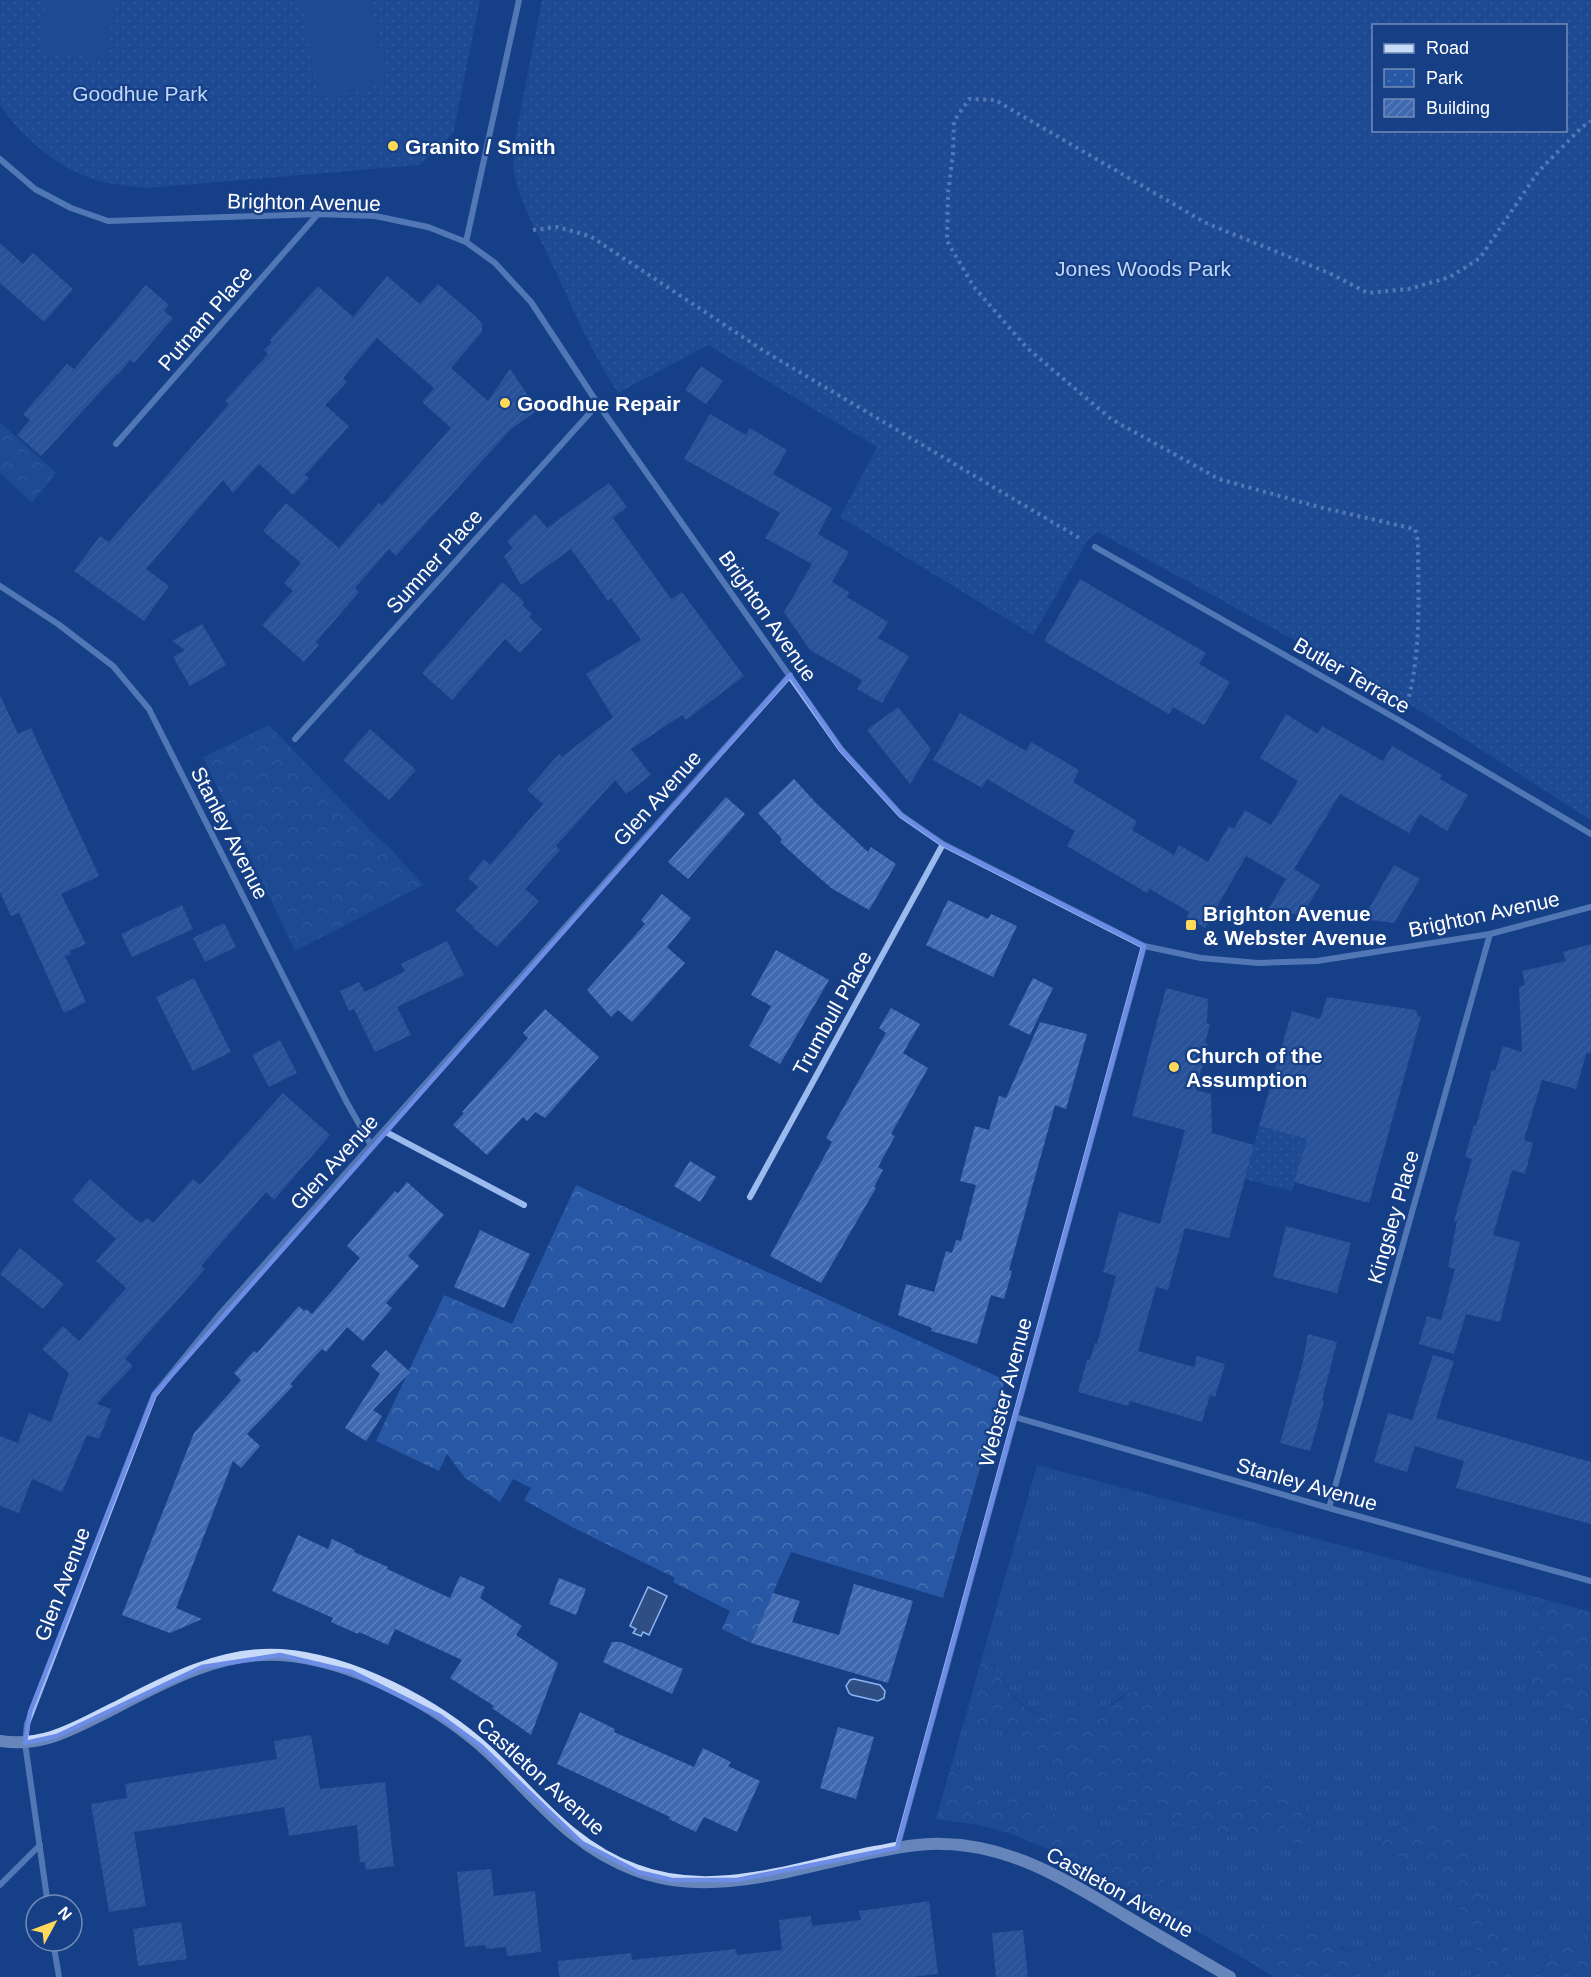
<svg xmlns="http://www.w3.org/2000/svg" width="1591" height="1977" font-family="Arial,sans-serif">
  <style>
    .grass { fill: url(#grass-tufts) }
    .forest { fill: url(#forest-crowns) }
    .park { fill: url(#park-dots); fill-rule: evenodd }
    .pitch { fill: #2858a5 }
    .water { fill: #2f4e83; stroke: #8db5f1; stroke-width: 1.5 }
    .building { fill: url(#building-hatch) }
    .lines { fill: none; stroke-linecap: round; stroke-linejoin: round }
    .path { stroke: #9bbbee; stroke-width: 4; stroke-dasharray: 3 4.5; stroke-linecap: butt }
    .street { stroke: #9bbbee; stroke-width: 6 }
    .secondary { stroke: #c8dafa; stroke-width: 12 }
    .marked { fill: none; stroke: #6c8ce6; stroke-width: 4.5; stroke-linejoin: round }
    .poi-dot { fill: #ffda58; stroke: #163f86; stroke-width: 2 }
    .labels { text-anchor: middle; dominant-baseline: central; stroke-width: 4.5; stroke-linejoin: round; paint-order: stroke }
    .park-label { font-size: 21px; fill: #c1d7fa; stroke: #163f86 }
    .poi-label { font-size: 21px; font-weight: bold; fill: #fff; stroke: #163f86; text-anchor: start }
    .street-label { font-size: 21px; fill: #fff; stroke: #163f86 }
  </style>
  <defs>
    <pattern id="grass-tufts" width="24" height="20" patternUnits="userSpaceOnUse" patternTransform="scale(1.5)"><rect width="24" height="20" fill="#2858a5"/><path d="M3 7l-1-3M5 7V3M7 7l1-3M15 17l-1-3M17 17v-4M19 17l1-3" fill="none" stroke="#4871b2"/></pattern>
    <pattern id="forest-crowns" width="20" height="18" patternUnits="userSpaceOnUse" patternTransform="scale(1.5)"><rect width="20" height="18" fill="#2858a5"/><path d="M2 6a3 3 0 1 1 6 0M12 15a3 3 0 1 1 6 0" fill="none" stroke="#4871b2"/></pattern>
    <pattern id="park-dots" width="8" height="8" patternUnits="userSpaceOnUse" patternTransform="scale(1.5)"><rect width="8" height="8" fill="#2858a5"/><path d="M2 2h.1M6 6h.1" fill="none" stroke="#4871b2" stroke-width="1.8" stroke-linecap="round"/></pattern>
    <pattern id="building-hatch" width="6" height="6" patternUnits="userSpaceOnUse" patternTransform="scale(1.5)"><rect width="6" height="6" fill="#3e69b0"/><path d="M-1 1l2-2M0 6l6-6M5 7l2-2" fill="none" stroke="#5b80bc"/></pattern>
  </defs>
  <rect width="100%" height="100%" fill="#163f86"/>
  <!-- grass -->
  <path class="grass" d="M 1037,1465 L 1525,1594 L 1541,1617 L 1540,1638 L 1528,1676 L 1537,1690 L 1560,1705 L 1591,1729 L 1591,1930 L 1569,1943 L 1538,1971 L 1525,1974 L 1514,1965 L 1501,1921 L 1488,1906 L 1480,1891 L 1473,1853 L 1450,1827 L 1430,1818 L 1410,1820 L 1369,1852 L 1397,1856 L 1415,1863 L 1442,1886 L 1453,1900 L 1469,1926 L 1479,1958 L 1474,1977 L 1392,1977 L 1378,1971 L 1341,1946 L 1245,1937 L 1236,1954 L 1166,1913 L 1165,1866 L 1144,1837 L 1091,1828 L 1064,1820 L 1030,1798 L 1012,1793 L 996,1796 L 980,1791 L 950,1770 L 964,1722 L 969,1726 L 1005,1730 L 1062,1783 L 1145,1814 L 1198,1829 L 1325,1848 L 1313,1833 L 1304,1808 L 1292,1787 L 1278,1779 L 1256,1777 L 1170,1759 L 1160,1753 L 1155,1735 L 1166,1705 L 1124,1695 C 1056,1742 1015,1717 985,1647 Z"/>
  <!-- forest -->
  <path class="forest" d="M 0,422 L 56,473 L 32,503 L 0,473 Z
    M 269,725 L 375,835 L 388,846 L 423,885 L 295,951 L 203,757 Z
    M 576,1185 L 1005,1380 L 943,1598 L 791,1552 L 751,1643 L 722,1629 L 730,1611 L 673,1582 L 675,1578 L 572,1527 L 524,1500 L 531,1488 L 513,1479 L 500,1502 L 465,1478 L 447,1454 L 439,1471 L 376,1441 L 444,1295 L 512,1324 Z
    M 1525,1594 L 1591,1612 L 1591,1729 L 1560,1705 L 1536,1690 L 1528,1676 L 1540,1638 L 1541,1617 Z
    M 985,1647 C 1011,1707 1039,1736 1105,1707 C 1131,1696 1128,1686 1161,1692 L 1166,1705 L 1155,1735 L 1160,1753 L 1170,1759 L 1256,1777 L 1278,1779 L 1292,1787 L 1304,1808 L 1313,1833 L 1326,1848 L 1198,1829 L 1145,1814 L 1062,1783 L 1005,1730 L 979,1731 L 964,1722 Z
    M 950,1770 L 980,1791 L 996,1796 L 1012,1793 L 1030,1798 L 1064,1820 L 1091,1828 L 1144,1837 L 1160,1853 L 1165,1866 L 1166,1913 L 1066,1857 L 1012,1834 L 979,1825 L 936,1819 Z
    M 1430,1818 L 1450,1827 L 1473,1853 L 1480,1891 L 1488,1906 L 1501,1921 L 1514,1965 L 1525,1974 L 1538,1971 L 1569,1943 L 1591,1930 L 1591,1977 L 1474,1977 L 1479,1958 L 1469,1926 L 1453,1900 L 1442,1886 L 1415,1863 L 1397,1856 L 1368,1852 L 1411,1820 Z
    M 1272,1924 L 1304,1926 L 1392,1977 L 1274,1977 L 1236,1954 L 1245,1937 Z"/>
  <!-- park -->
  <path class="park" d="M 0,0 L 480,0 L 453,134 L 419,165 L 146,188 C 132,186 118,185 104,182 C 64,173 23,139 0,105 Z
    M 542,0 L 1591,0 L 1591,820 L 1403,700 L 1098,532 L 1088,540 L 1033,635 L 840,517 L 877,447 L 708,345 L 618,393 C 591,351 572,306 551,262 C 538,234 522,207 515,177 C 512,167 514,156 514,145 ZM 1374,26 L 1566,26 L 1566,130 L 1374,130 Z
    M 1259,1126 L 1307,1139 L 1292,1191 L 1245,1179 Z"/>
  <!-- pitch -->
  <path class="pitch" d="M 46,0 L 113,0 L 108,59 L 42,52 Z
    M 301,0 L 370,0 L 387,84 L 320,98 Z"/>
  <!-- water -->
  <path class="water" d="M 648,1587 L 667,1596 L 649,1635 L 643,1632 L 641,1636 L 633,1633 L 636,1629 L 630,1626 Z
    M 854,1679 L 880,1685 L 885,1691 L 884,1698 L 878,1701 L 852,1695 L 849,1693 L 846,1686 L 850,1680 Z"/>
  <!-- building -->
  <path class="building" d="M 0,243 L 23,264 L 33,253 L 73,289 L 44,322 L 0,283 Z
    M 387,276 L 420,304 L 438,284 L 473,314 L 482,323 L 482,332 L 451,368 L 488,401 L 510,369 L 538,410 L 511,429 L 396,556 L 389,549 L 355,588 L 359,592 L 316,642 L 319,645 L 304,662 L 262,625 L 293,591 L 284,583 L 301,563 L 263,531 L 286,503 L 339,548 L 379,503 L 382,505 L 451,428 L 422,402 L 434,388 L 377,338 L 343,378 L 347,382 L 325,405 L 349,426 L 305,475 L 309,478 L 293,495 L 259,464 L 233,493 L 223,480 L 146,569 L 169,586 L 144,621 L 74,571 L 100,536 L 109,542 L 229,404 L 225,401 L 268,354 L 264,350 L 272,342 L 270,340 L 318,286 L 353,317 Z
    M 146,285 L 169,305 L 164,311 L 173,318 L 134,363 L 130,360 L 118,375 L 117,374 L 41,456 L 17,435 L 30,420 L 23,414 L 67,364 L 74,369 Z
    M 701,366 L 723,381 L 706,404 L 685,390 Z
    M 710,414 L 746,435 L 750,428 L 787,450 L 773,474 L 832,508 L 818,534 L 849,552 L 832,582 L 849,592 L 847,597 L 888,622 L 878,638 L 909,656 L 882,703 L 857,689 L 862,680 L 810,650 L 784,612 L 812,564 L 765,538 L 780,513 L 684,459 Z
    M 609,483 L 627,507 L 613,518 L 671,599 L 682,592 L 744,676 L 686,720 L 682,715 L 631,749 L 651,775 L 626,794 L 615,780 L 556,846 L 560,850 L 525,889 L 539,901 L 497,947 L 473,928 L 474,927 L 455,910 L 478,887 L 468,878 L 484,859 L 490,865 L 543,804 L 527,790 L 559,754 L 562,757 L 613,717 L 586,674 L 641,640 L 611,598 L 608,601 L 571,549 L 521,585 L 504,556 L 513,548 L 507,541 L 535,514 L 547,528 Z
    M 1080,579 L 1206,653 L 1199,664 L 1230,682 L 1204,725 L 1173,707 L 1169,714 L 1044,641 Z
    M 502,582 L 520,598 L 524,603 L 522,605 L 532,614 L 529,617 L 542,629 L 520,653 L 505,639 L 452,700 L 422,673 Z
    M 202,624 L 226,665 L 190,686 L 173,657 L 185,650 L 172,641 Z
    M 0,695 L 18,734 L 31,728 L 99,876 L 61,894 L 86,944 L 70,951 L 71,954 L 65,956 L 86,1002 L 64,1013 L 19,913 L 11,916 L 0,892 Z
    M 898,707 L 931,749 L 910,784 L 867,730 Z
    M 960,713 L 1026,751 L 1031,742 L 1079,770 L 1073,782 L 1137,821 L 1132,830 L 1174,855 L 1179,845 L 1208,862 L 1229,826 L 1234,829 L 1245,810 L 1271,825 L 1298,781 L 1260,758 L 1286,714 L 1318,734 L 1322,726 L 1383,761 L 1392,746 L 1442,775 L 1440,779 L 1468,795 L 1447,831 L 1420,814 L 1409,833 L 1340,794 L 1294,869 L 1320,885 L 1303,914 L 1266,913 L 1286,879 L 1246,856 L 1205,928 L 1187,917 L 1189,912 L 1150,889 L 1147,893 L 1067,846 L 1075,831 L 987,779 L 982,788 L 933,760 Z
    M 370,729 L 416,770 L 389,800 L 343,760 Z
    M 794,779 L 817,804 L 868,852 L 871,847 L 896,864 L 869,910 L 831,888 L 804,864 L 780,842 L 782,839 L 758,813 Z
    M 726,797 L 745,814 L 688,879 L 668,862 Z
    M 1394,865 L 1420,879 L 1394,923 L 1363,919 Z
    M 662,894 L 691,918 L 667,947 L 685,963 L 632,1022 L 618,1010 L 611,1017 L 587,990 L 645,924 L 641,920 Z
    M 948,900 L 988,919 L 991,914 L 1017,926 L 993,977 L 926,945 Z
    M 182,905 L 193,929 L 132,957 L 121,934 Z
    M 224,923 L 236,947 L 205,962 L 193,938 Z
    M 447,941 L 464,975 L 397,1007 L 411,1035 L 375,1052 L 354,1009 L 349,1011 L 340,991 L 359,982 L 365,992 L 405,971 L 401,964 Z
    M 1591,944 L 1591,1053 L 1586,1054 L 1576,1089 L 1542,1080 L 1524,1140 L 1533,1143 L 1525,1174 L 1512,1170 L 1493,1235 L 1520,1242 L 1500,1322 L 1466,1314 L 1454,1354 L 1419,1344 L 1427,1316 L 1441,1320 L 1455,1269 L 1448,1267 L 1457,1221 L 1454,1221 L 1472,1159 L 1465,1157 L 1474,1125 L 1476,1126 L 1492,1070 L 1495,1071 L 1503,1046 L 1522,1052 L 1519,987 L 1525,985 L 1522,971 L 1566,961 L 1563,952 Z
    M 776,950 L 829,980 L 780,1064 L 749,1046 L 771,1006 L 751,995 Z
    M 194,978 L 231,1052 L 193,1071 L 156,997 Z
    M 1033,978 L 1053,988 L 1030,1035 L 1009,1025 Z
    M 1166,988 L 1208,999 L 1207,1024 L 1210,1024 L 1205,1043 L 1208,1044 L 1196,1090 L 1211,1094 L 1212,1133 L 1254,1145 L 1229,1238 L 1185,1228 L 1168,1290 L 1156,1287 L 1138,1351 L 1194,1367 L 1197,1356 L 1225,1364 L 1215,1397 L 1210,1395 L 1202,1422 L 1130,1401 L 1128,1406 L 1078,1392 L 1087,1360 L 1090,1360 L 1095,1343 L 1097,1344 L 1116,1276 L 1103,1272 L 1119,1212 L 1160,1224 L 1185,1130 L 1132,1116 Z
    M 1327,997 L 1416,1010 L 1417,1015 L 1421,1017 L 1369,1203 L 1294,1182 L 1307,1139 L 1259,1126 L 1292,1011 L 1320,1019 Z
    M 891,1008 L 920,1024 L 903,1053 L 928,1068 L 891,1134 L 895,1136 L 878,1167 L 883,1170 L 874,1187 L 876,1188 L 821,1283 L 770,1256 L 832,1142 L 826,1138 L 886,1033 L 879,1028 Z
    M 545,1009 L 599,1057 L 545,1118 L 535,1112 L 527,1121 L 523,1117 L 487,1155 L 453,1125 L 464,1113 L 462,1112 L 528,1038 L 523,1033 Z
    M 1040,1022 L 1087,1034 L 1066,1109 L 1055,1105 L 1009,1270 L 1012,1271 L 1004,1299 L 991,1295 L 977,1344 L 931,1331 L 932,1328 L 898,1315 L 906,1284 L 934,1292 L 946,1251 L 952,1253 L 956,1240 L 961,1241 L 976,1185 L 960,1181 L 975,1126 L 989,1130 L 999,1096 L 1006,1098 Z
    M 280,1040 L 297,1073 L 269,1087 L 252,1055 Z
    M 283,1093 L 330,1135 L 274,1200 L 266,1192 L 201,1266 L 205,1269 L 125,1359 L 133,1366 L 97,1404 L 111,1409 L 99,1439 L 87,1435 L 62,1492 L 32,1479 L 19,1513 L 0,1506 L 0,1436 L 18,1443 L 29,1413 L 51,1422 L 69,1373 L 42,1349 L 63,1326 L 79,1341 L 126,1288 L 96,1261 L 116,1239 L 72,1200 L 90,1179 L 135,1219 L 141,1223 L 147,1218 L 153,1223 L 193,1179 L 200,1185 Z
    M 690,1161 L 716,1177 L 700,1202 L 674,1186 Z
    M 407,1182 L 444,1215 L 408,1256 L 419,1266 L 386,1303 L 392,1308 L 363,1341 L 347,1327 L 326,1352 L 322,1349 L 290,1384 L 293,1386 L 247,1434 L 260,1446 L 241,1468 L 233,1461 L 176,1608 L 202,1619 L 170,1633 L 122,1615 L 194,1433 L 241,1380 L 234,1373 L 254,1351 L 257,1353 L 299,1306 L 304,1311 L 306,1309 L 312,1314 L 360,1258 L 347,1246 L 395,1191 L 398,1193 Z
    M 1286,1226 L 1351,1243 L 1337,1293 L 1273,1277 Z
    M 480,1230 L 530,1254 L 504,1308 L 454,1287 Z
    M 20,1248 L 64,1284 L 43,1309 L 0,1274 Z
    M 1308,1334 L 1337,1342 L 1322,1400 L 1324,1401 L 1310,1451 L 1280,1443 L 1303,1361 Z
    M 386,1350 L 410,1372 L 373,1410 L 382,1416 L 366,1441 L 345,1428 L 380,1374 L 371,1366 Z
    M 1433,1355 L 1454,1361 L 1436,1418 L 1591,1462 L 1591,1524 L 1456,1488 L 1464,1461 L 1415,1446 L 1407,1472 L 1374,1462 L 1388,1413 L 1412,1420 Z
    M 298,1535 L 328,1549 L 332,1539 L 355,1550 L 354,1552 L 388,1567 L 387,1569 L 450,1598 L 460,1576 L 485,1587 L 480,1598 L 522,1626 L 516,1635 L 558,1663 L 531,1735 L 492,1708 L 494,1706 L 450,1678 L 462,1660 L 395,1629 L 388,1645 L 359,1632 L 358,1634 L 331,1622 L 333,1618 L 272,1591 Z
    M 559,1578 L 586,1589 L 576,1615 L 549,1604 Z
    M 854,1584 L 913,1601 L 888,1683 L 751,1643 L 773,1593 L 800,1601 L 792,1622 L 839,1635 Z
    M 612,1642 L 621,1642 L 683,1669 L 672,1694 L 603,1662 Z
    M 580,1712 L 615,1729 L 614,1732 L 694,1767 L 703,1748 L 731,1762 L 728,1766 L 760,1781 L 737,1832 L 704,1817 L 696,1832 L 669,1819 L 670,1817 L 557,1764 Z
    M 838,1727 L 874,1737 L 856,1799 L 820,1788 Z
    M 311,1735 L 320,1789 L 385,1782 L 394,1866 L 366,1870 L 365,1862 L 360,1862 L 357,1825 L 289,1836 L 284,1807 L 134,1832 L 146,1906 L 109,1912 L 91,1804 L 127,1798 L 125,1784 L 277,1759 L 274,1741 Z
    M 491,1869 L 494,1896 L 535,1891 L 541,1952 L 507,1956 L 506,1947 L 486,1949 L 485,1945 L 465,1947 L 457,1872 Z
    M 929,1901 L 938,1974 L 911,1977 L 559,1977 L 558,1961 L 631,1953 L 632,1960 L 736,1949 L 737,1955 L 782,1950 L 779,1920 L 811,1916 L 812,1926 L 861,1920 L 859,1911 Z
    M 181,1922 L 187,1959 L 138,1966 L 133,1929 Z
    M 1023,1930 L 1028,1977 L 996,1977 L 992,1933 Z"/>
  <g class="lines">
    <!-- path -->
    <path class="path" d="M 533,230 L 557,227 L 590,236 L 764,351 L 1081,539
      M 1407,704 C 1422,651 1418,596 1418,541 L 1415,529 L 1319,507 L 1219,479 L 1111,419 L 1027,348 L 974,287 L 947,241 L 948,193 L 953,154 L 954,121 L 969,99 L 995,100 L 1206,223 L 1329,273 L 1368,293 L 1409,289 L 1450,277 L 1480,258 L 1538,172 L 1582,127 L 1591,121"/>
    <!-- street -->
    <path class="street" d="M 0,159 L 35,189 L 71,208 L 108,221 L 318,214 L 375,216 L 428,227 L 466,242 L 495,263 L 531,302 L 598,404 L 841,749 L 901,815 L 943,844 L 1144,946 L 1201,958 L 1258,963 L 1317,961 L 1490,934 L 1591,907
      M 466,242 L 519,0
      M 116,444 L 318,214
      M 1095,547 L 1402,722 L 1591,834
      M 0,586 L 58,624 L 113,666 L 149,709 L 346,1101 L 371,1145
      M 295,739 L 598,404
      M 384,1131 L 524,1205
      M 750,1197 L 943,844
      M 1015,1417 L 1329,1508 L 1591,1581
      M 1329,1508 L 1490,934
      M 897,1848 L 1144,946
      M 0,1885 L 40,1845
      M 48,1905 L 25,1743 L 27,1724 L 154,1395 L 220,1314 L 790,675
      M 53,1941 L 59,1977"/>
    <!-- secondary -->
    <path class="secondary" d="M 0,1741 C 45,1748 76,1727 115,1708 C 166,1681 222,1651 281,1655 C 352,1660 437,1705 488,1752 C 536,1797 570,1846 635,1870 C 712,1900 798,1867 875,1852 C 897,1848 920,1843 943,1844 C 1011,1845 1068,1881 1124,1915 C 1159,1936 1194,1956 1230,1977"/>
  </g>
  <!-- marked area -->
  <path d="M0 0H1591V1977H0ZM 790,675 L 841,749 L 901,815 L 943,844 L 1144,946 L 897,1848 L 737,1880 L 672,1880 L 638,1872 L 582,1843 L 481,1746 L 440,1716 L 352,1672 L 280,1655 L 202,1667 L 57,1736 L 25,1743 L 30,1712 L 154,1395 Z" fill="#163f86" fill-opacity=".55" fill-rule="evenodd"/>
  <path class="marked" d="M 790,675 L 841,749 L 901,815 L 943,844 L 1144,946 L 897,1848 L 737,1880 L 672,1880 L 638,1872 L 582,1843 L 481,1746 L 440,1716 L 352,1672 L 280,1655 L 202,1667 L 57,1736 L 25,1743 L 30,1712 L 154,1395 Z"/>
  <!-- markers -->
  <g class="poi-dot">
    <circle cx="393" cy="146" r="6"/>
    <circle cx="505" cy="403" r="6"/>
    <rect x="1185" y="919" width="12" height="12" rx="3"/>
    <circle cx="1174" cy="1067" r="6"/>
  </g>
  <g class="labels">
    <!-- park labels -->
    <g class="park-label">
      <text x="140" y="93">Goodhue Park</text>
      <text x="1143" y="268">Jones Woods Park</text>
    </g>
    <!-- poi labels -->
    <g class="poi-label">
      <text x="405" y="146">Granito / Smith</text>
      <text x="517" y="403">Goodhue Repair</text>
      <text x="1203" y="913">Brighton Avenue<tspan x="1203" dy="24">&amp; Webster Avenue</tspan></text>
      <text x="1186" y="1055">Church of the<tspan x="1186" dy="24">Assumption</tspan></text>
    </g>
    <!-- street labels -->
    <g class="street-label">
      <text transform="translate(304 202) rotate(1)">Brighton Avenue</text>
      <text transform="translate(205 318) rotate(-49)">Putnam Place</text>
      <text transform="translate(434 561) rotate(-48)">Sumner Place</text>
      <text transform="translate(768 616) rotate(55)">Brighton Avenue</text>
      <text transform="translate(1352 675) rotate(30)">Butler Terrace</text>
      <text transform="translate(657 798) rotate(-48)">Glen Avenue</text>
      <text transform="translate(230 833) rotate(63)">Stanley Avenue</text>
      <text transform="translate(1484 914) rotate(-12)">Brighton Avenue</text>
      <text transform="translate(832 1013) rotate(-61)">Trumbull Place</text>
      <text transform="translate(334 1162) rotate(-48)">Glen Avenue</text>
      <text transform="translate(1393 1217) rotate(-74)">Kingsley Place</text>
      <text transform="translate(1005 1392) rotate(-75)">Webster Avenue</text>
      <text transform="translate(1307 1484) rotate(16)">Stanley Avenue</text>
      <text transform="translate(62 1584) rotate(-69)">Glen Avenue</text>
      <text transform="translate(541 1776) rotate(42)">Castleton Avenue</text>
      <text transform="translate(1120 1892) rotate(29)">Castleton Avenue</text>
    </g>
  </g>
  <!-- legend -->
  <rect x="1372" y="24" width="195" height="108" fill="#163f86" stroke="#738cb6" stroke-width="1.5"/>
  <rect x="1384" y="44" width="30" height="9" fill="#c8dafa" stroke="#738cb6" stroke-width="1.5"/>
  <text x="1426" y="54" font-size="18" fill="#ffffff">Road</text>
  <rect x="1384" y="69" width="30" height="18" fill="url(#park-dots)" stroke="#738cb6" stroke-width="1.5"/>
  <text x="1426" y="84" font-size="18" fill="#ffffff">Park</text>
  <rect x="1384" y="99" width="30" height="18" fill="url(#building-hatch)" stroke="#738cb6" stroke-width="1.5"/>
  <text x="1426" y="114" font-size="18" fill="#ffffff">Building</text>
  <!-- north arrow -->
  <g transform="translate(54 1923) rotate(49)"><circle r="28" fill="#163f86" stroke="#738cb6" stroke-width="1.5"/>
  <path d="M0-4.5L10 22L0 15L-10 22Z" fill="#ffda58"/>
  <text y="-9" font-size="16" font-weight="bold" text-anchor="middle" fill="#ffffff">N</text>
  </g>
</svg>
